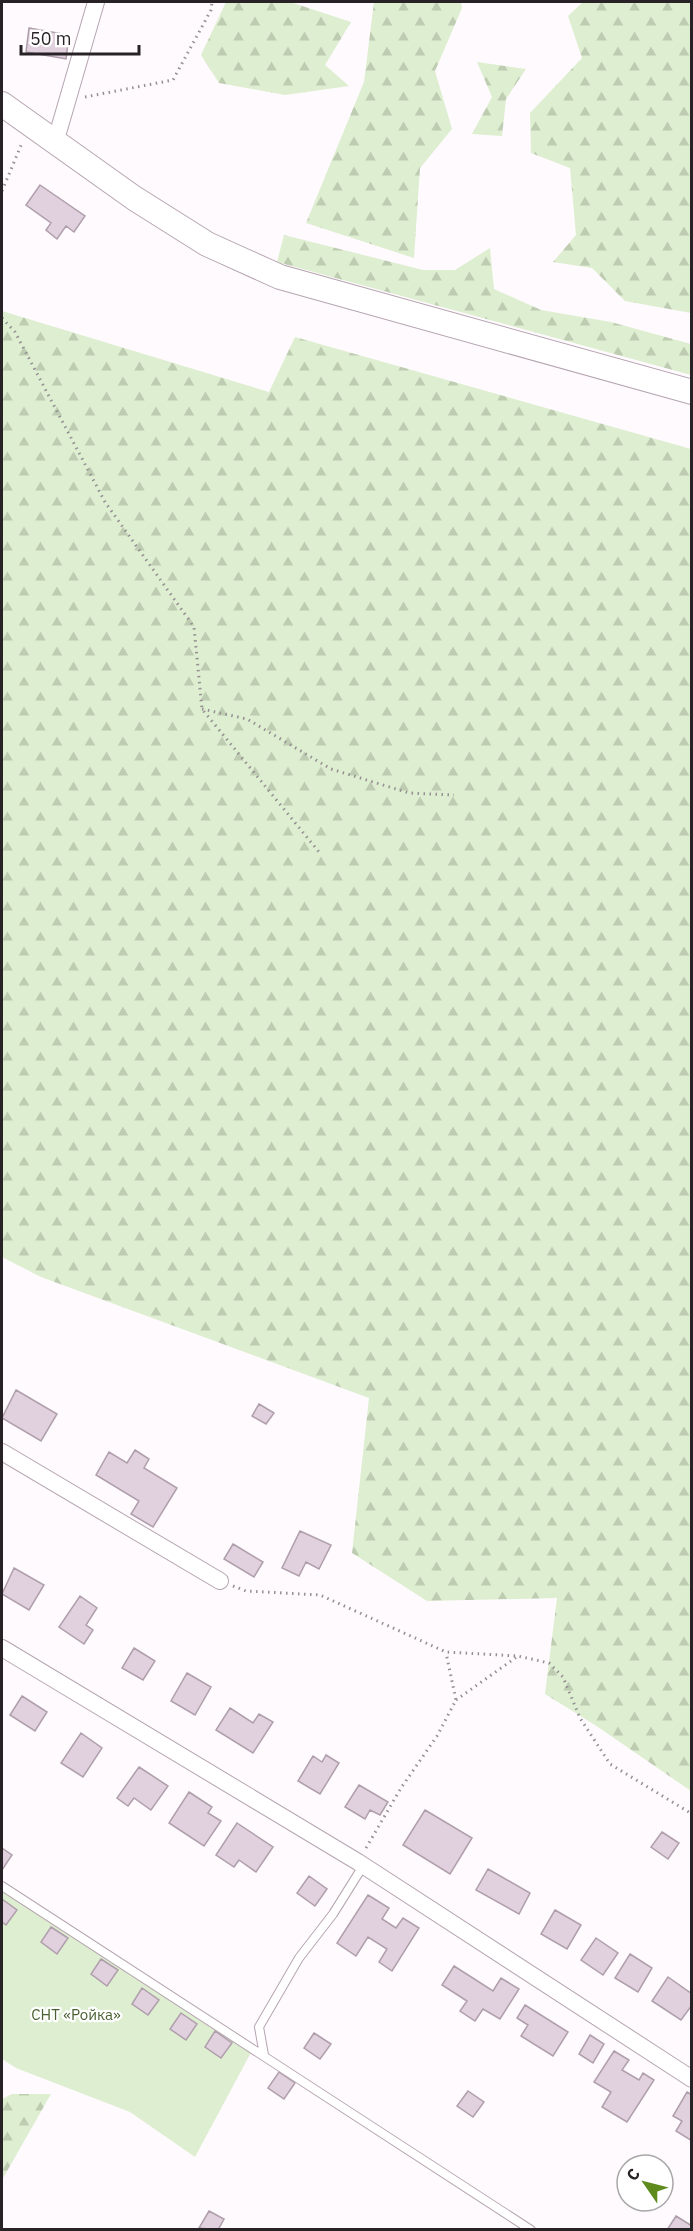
<svg xmlns="http://www.w3.org/2000/svg" width="693" height="2231" font-family="'IBM Plex Sans',sans-serif">
  <style>
    .green { fill: #deeed0 }
    .forest { fill: url(#forest-firs) }
    .building { fill: #e1d0dd; stroke: #af9eab; stroke-width: 1.5 }
    .lines { fill: none; stroke-linecap: round; stroke-linejoin: round }
    .lane-casing { stroke: #b6a5b1; stroke-width: 10 }
    .street-casing { stroke: #b6a5b1; stroke-width: 18 }
    .secondary-casing { stroke: #b6a5b1; stroke-width: 26 }
    .path { stroke: #959093; stroke-width: 3; stroke-dasharray: 1.5 4.5; stroke-linecap: butt }
    .lane { stroke: #fff; stroke-width: 8 }
    .street { stroke: #fff; stroke-width: 16 }
    .secondary { stroke: #fff; stroke-width: 24 }
    .labels { text-anchor: middle; dominant-baseline: central; stroke-width: 4.5; stroke-linejoin: round; paint-order: stroke }
    .park-label { font-size: 15px; fill: #496130; stroke: #fff }
  </style>
  <defs>
    <pattern id="forest-firs" width="22" height="20" patternUnits="userSpaceOnUse" patternTransform="scale(1.5)"><rect width="22" height="20" fill="#deeed0"/><path d="M5 1l3.5 6h-7zM16 11l3.5 6h-7z" fill="#beccb2"/></pattern>
  </defs>
  <rect width="100%" height="100%" fill="#fefafd"/>
  <!-- green -->
  <path class="green" d="M 2,1881 L 255,2045 L 195,2157 L 130,2112 L 16,2068 L 2,2059 Z"/>
  <!-- forest -->
  <path class="forest" d="M 226,2 L 290,2 L 351,22 L 325,65 L 349,86 L 285,95 L 219,83 L 201,55 Z
    M 374,2 L 461,2 L 462,8 L 435,71 L 452,129 L 420,168 L 414,258 L 306,223 L 364,82 Z
    M 583,2 L 691,2 L 691,313 L 625,301 L 592,268 L 553,262 L 576,235 L 570,168 L 531,153 L 530,113 L 582,58 L 568,16 Z
    M 477,62 L 526,69 L 506,99 L 502,136 L 472,134 L 492,97 Z
    M 284,235 L 423,270 L 455,270 L 490,248 L 494,289 L 541,310 L 611,322 L 691,344 L 691,375 L 277,262 Z
    M 2,311 L 269,392 L 295,337 L 691,449 L 691,1791 L 595,1725 L 545,1694 L 557,1598 L 427,1601 L 352,1553 L 369,1398 L 41,1277 L 2,1257 Z
    M 12,2094 L 51,2094 L 2,2180 L 2,2099 Z"/>
  <!-- building -->
  <path class="building" d="M 29,28 L 69,35 L 66,59 L 26,52 Z
    M 40,185 L 85,216 L 74,232 L 66,226 L 57,239 L 46,230 L 51,223 L 26,205 Z
    M 16,1390 L 57,1414 L 41,1441 L 2,1418 Z
    M 259,1404 L 274,1413 L 266,1424 L 252,1416 Z
    M 135,1450 L 149,1459 L 144,1468 L 177,1488 L 153,1527 L 131,1514 L 139,1501 L 96,1475 L 109,1452 L 127,1463 Z
    M 300,1531 L 331,1545 L 319,1569 L 306,1562 L 299,1576 L 282,1568 Z
    M 233,1544 L 263,1562 L 254,1577 L 224,1559 Z
    M 14,1568 L 44,1585 L 29,1610 L 2,1594 Z
    M 80,1596 L 97,1608 L 86,1625 L 93,1630 L 84,1644 L 59,1627 Z
    M 134,1648 L 155,1661 L 143,1680 L 122,1668 Z
    M 187,1673 L 211,1687 L 195,1715 L 171,1701 Z
    M 22,1696 L 47,1712 L 35,1731 L 10,1715 Z
    M 230,1708 L 253,1723 L 259,1714 L 273,1722 L 253,1753 L 216,1730 Z
    M 81,1733 L 102,1748 L 83,1777 L 61,1763 Z
    M 326,1755 L 339,1763 L 320,1794 L 298,1781 L 313,1756 L 322,1762 Z
    M 139,1767 L 168,1786 L 151,1810 L 134,1798 L 128,1806 L 117,1798 Z
    M 359,1785 L 388,1802 L 380,1815 L 370,1810 L 365,1819 L 345,1807 Z
    M 189,1792 L 212,1807 L 208,1813 L 221,1821 L 204,1846 L 169,1823 Z
    M 425,1810 L 472,1838 L 450,1874 L 403,1845 Z
    M 237,1823 L 273,1847 L 256,1872 L 239,1860 L 234,1867 L 216,1855 Z
    M 662,1832 L 679,1843 L 668,1859 L 651,1847 Z
    M 2,1848 L 12,1855 L 2,1870 Z
    M 488,1869 L 530,1893 L 519,1914 L 476,1890 Z
    M 309,1876 L 327,1889 L 315,1906 L 297,1893 Z
    M 368,1895 L 389,1908 L 382,1919 L 396,1928 L 403,1918 L 419,1928 L 392,1971 L 379,1962 L 387,1949 L 368,1937 L 356,1956 L 337,1943 Z
    M 2,1899 L 17,1910 L 6,1925 L 2,1922 Z
    M 555,1910 L 581,1925 L 567,1949 L 541,1934 Z
    M 51,1927 L 68,1938 L 57,1954 L 41,1942 Z
    M 596,1938 L 618,1953 L 603,1975 L 581,1960 Z
    M 630,1954 L 652,1968 L 638,1992 L 615,1978 Z
    M 101,1959 L 118,1970 L 107,1986 L 91,1974 Z
    M 454,1966 L 493,1991 L 501,1978 L 519,1989 L 500,2019 L 483,2009 L 475,2021 L 460,2011 L 467,2001 L 442,1985 Z
    M 668,1977 L 692,1994 L 692,2005 L 681,2020 L 652,2001 Z
    M 142,1988 L 159,2000 L 148,2015 L 132,2004 Z
    M 525,2005 L 568,2032 L 553,2056 L 521,2036 L 528,2025 L 517,2018 Z
    M 181,2013 L 197,2024 L 186,2040 L 170,2029 Z
    M 215,2031 L 232,2043 L 221,2058 L 205,2047 Z
    M 314,2033 L 331,2044 L 320,2059 L 304,2048 Z
    M 590,2035 L 604,2044 L 593,2063 L 579,2054 Z
    M 614,2051 L 629,2060 L 622,2070 L 639,2080 L 643,2073 L 654,2080 L 627,2122 L 602,2107 L 611,2092 L 594,2082 Z
    M 279,2072 L 295,2083 L 284,2099 L 268,2088 Z
    M 468,2091 L 484,2102 L 473,2117 L 457,2106 Z
    M 687,2092 L 692,2095 L 692,2141 L 676,2131 L 682,2121 L 673,2116 Z
    M 209,2211 L 224,2219 L 218,2230 L 199,2228 Z
    M 676,2216 L 692,2226 L 692,2230 L 667,2230 Z"/>
  <g class="lines">
    <!-- lane casing -->
    <g class="lane-casing">
      <path id="lane" d="M 2,1886 L 531,2230
        M 264,2055 L 259,2027 L 299,1958 L 333,1914 L 363,1866"/>
    </g>
    <!-- street casing -->
    <g class="street-casing">
      <path id="street" d="M 55,143 L 96,2
        M 2,1452 L 220,1581
        M 2,1648 L 358,1862 L 692,2079"/>
    </g>
    <!-- secondary casing -->
    <g class="secondary-casing">
      <path id="secondary" d="M 2,104 L 134,198 L 207,244 L 280,277 L 692,392"/>
    </g>
    <!-- path -->
    <path class="path" d="M 85,97 L 173,80 L 211,10 L 212,2
      M 2,191 L 22,143
      M 2,318 L 15,332 L 105,502 L 194,627 L 202,709 L 319,852
      M 202,709 L 247,719 L 331,769 L 409,793 L 454,795
      M 233,1586 L 246,1591 L 320,1595 L 446,1652 L 518,1656 L 549,1663 L 563,1677 L 580,1718 L 610,1764 L 692,1814
      M 456,1700 L 518,1656
      M 366,1848 L 401,1788 L 437,1736 L 456,1700 L 446,1653"/>
    <!-- lane -->
    <use href="#lane" class="lane"/>
    <!-- street -->
    <use href="#street" class="street"/>
    <!-- secondary -->
    <use href="#secondary" class="secondary"/>
  </g>
  <g class="labels">
    <!-- park labels -->
    <g class="park-label">
      <text x="76" y="2014">СНТ «Ройка»</text>
    </g>
  </g>
  <!-- border -->
  <rect width="693" height="2231" fill="none" stroke="#282226" stroke-width="6"/>
  <!-- north arrow -->
  <g transform="translate(645 2183) rotate(305)"><circle r="28" fill="#ffffff" stroke="#a9a7a8" stroke-width="1.5"/>
  <path d="M0-4.5L10 22L0 15L-10 22Z" fill="#5d8b1e"/>
  <text y="-9" font-size="16" font-weight="bold" text-anchor="middle" fill="#282226">С</text>
  </g>
  <!-- scale -->
  <path d="M21 45v9h118v-9" fill="none" stroke="#282226" stroke-width="3"/>
  <text x="30" y="45" font-size="18" fill="#282226" stroke="#ffffff" stroke-width="4.5" paint-order="stroke">50 m</text>
</svg>
